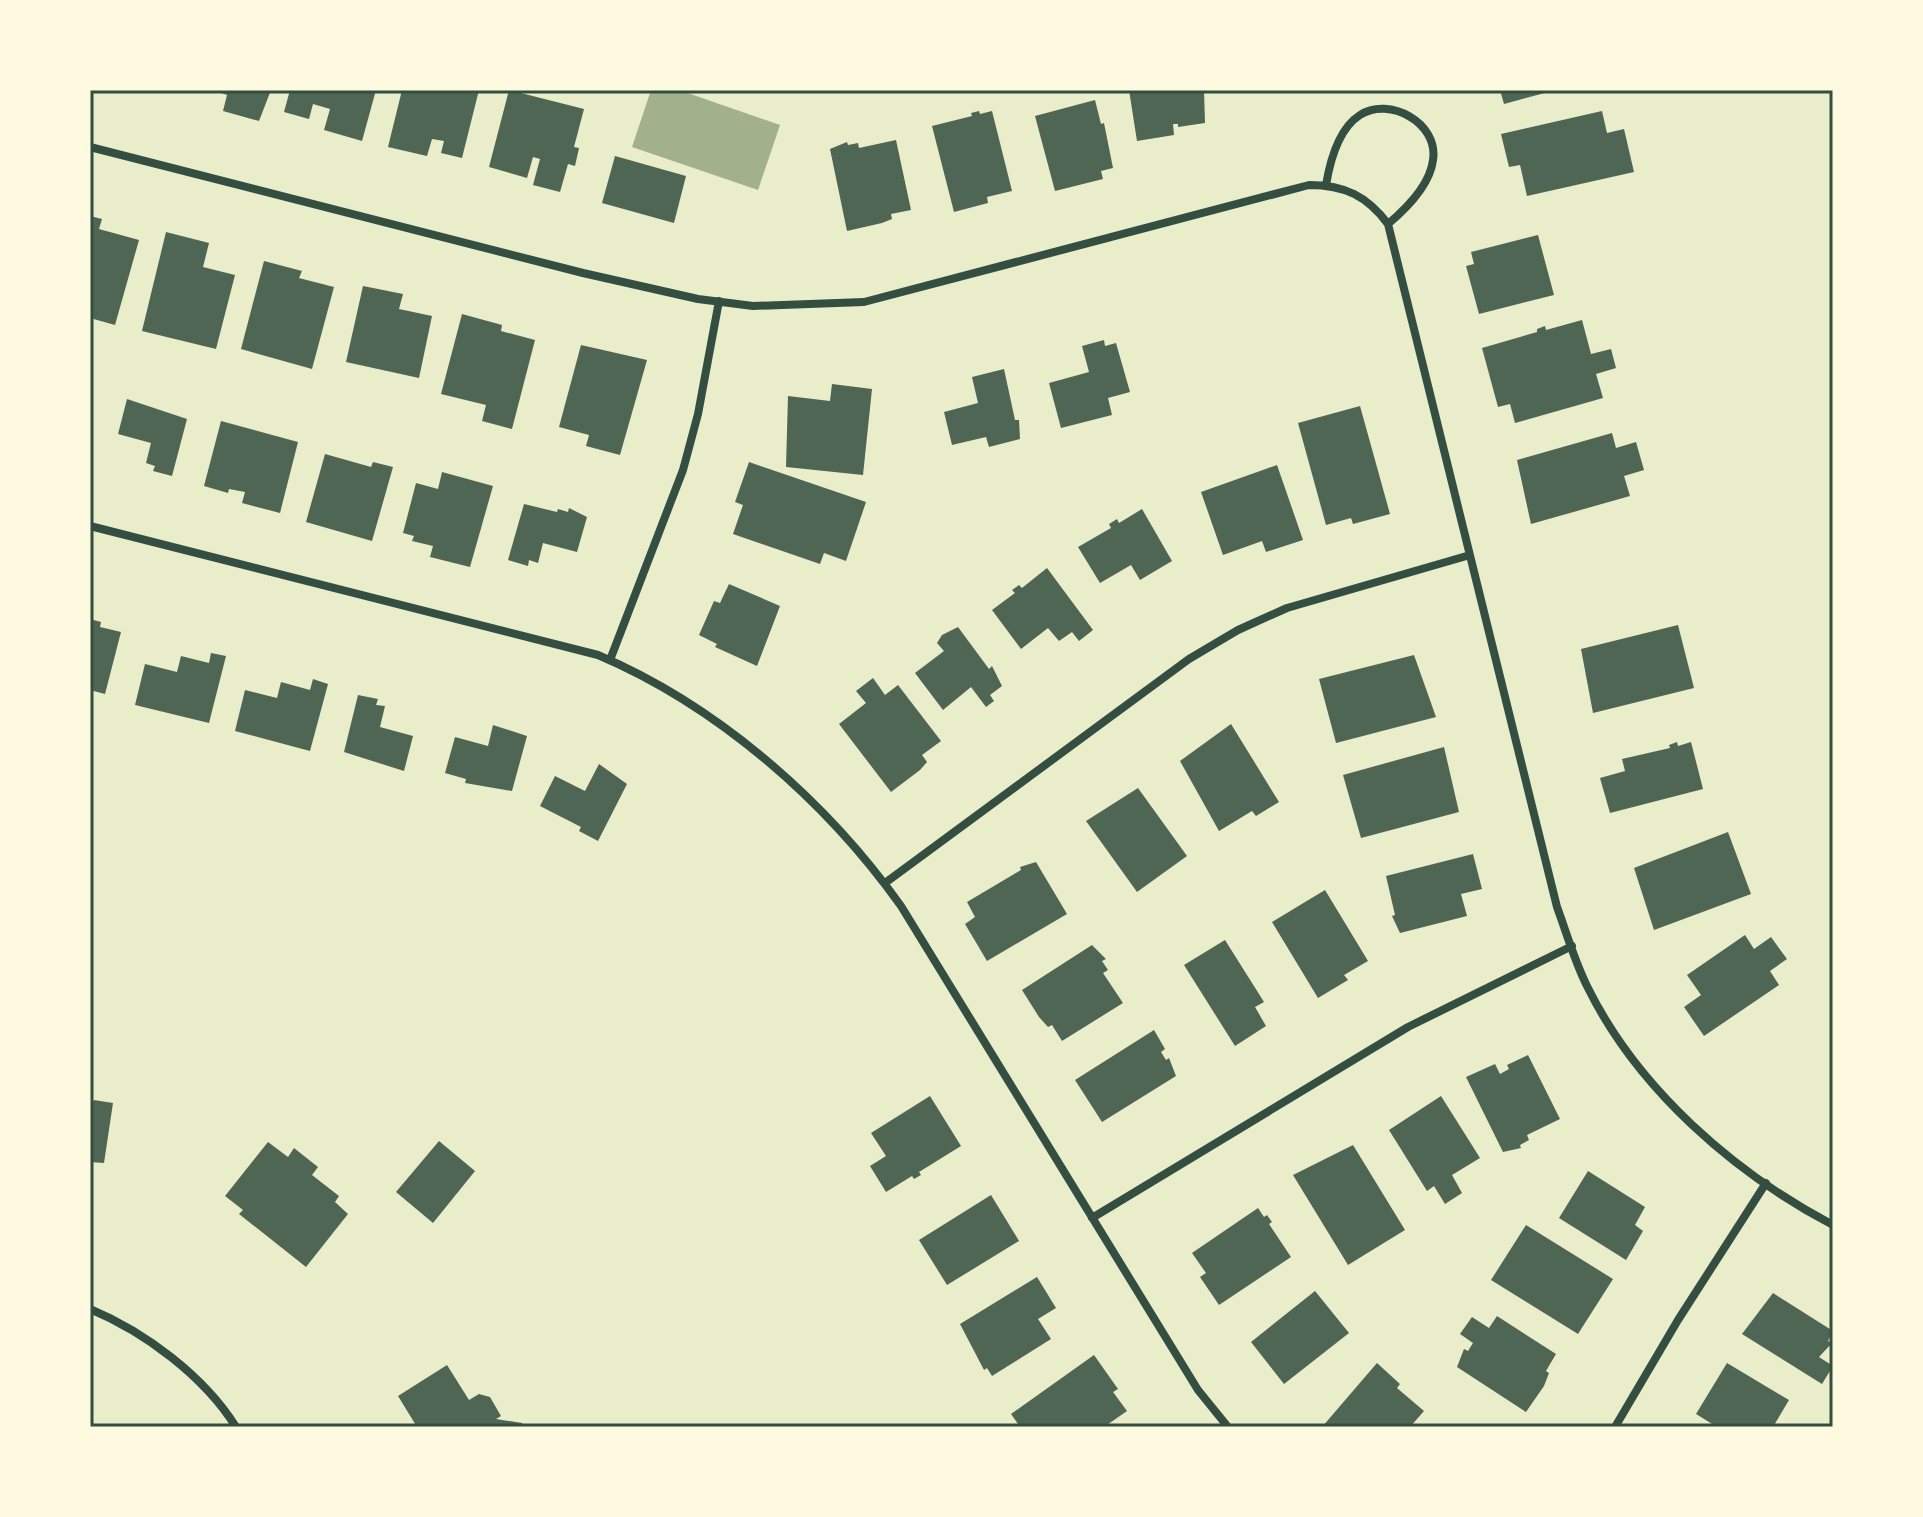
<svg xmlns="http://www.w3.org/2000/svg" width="1923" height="1517" font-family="Cabin,sans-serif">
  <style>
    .water { fill: #a3b18a }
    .building { fill: #4f6655 }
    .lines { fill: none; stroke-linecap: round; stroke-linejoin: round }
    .minor { stroke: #344e41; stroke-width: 8 }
    .neatline { fill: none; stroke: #344e41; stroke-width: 3 }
  </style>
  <rect width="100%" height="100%" fill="#e9edc9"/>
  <!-- water -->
  <path class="water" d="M 651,90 L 679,90 L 780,125 L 758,190 L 632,147 Z"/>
  <!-- building -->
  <path class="building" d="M 213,90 L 271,90 L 259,121 L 223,111 L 227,95 Z
    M 290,90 L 376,90 L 362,141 L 324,130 L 330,109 L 313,104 L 309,119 L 284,112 Z
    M 402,90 L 479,90 L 462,158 L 441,153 L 444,141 L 432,139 L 427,156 L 388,147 Z
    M 509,90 L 584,109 L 574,147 L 579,148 L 575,166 L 568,164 L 560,192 L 533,185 L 540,159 L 533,157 L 527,178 L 489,167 Z
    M 1129,90 L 1204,90 L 1205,123 L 1178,127 L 1178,124 L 1173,124 L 1174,135 L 1137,141 Z
    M 1500,90 L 1551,90 L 1552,91 L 1504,104 Z
    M 1095,100 L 1101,124 L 1104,123 L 1113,168 L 1101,171 L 1103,179 L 1055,191 L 1035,116 Z
    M 979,111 L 980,114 L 992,111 L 1012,191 L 987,197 L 988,203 L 954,212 L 932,126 L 972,116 L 971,113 Z
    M 1602,111 L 1607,133 L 1624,129 L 1634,172 L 1527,196 L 1520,165 L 1509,167 L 1501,134 Z
    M 896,140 L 911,210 L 891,214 L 892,219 L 882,223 L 847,231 L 830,149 L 847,142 L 848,145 L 858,143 L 859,148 Z
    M 615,156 L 686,176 L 674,223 L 602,203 Z
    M 90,216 L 102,219 L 99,229 L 139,240 L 115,325 L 90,318 Z
    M 166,232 L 209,243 L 203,267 L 235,275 L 216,349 L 142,331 Z
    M 1538,235 L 1554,295 L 1479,314 L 1466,266 L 1474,264 L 1471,252 Z
    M 264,261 L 302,271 L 299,278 L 334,287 L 312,369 L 241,349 Z
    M 363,286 L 403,294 L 399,309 L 432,316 L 419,378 L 346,362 Z
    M 462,314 L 502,325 L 501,331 L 535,340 L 512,429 L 482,421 L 486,405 L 441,394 Z
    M 1582,320 L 1591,354 L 1611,349 L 1616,368 L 1596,374 L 1603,398 L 1515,423 L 1510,404 L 1498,407 L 1482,348 L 1537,332 L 1537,329 L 1545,326 L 1546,330 Z
    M 1104,340 L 1105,346 L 1116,343 L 1130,392 L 1108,398 L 1112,415 L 1061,428 L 1049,383 L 1089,372 L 1082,346 Z
    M 581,345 L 647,360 L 620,455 L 586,446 L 589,435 L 559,427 Z
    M 1004,369 L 1015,420 L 1019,420 L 1020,439 L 989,447 L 986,437 L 952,445 L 944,412 L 978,403 L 972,377 Z
    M 832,384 L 872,389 L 863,475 L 786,467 L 788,396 L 830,401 Z
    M 127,399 L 187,419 L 172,476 L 153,471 L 155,466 L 146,463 L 151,443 L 118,434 Z
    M 1360,406 L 1390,514 L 1353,524 L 1351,518 L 1326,525 L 1298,423 Z
    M 221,421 L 298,442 L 280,513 L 242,503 L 245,492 L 229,489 L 228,493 L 204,486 Z
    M 1612,433 L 1616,448 L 1636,442 L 1644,470 L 1624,476 L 1630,496 L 1531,524 L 1517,460 Z
    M 325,454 L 371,467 L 373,462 L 393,467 L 372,541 L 306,522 Z
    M 749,462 L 866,502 L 846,561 L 824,553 L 820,564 L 733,534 L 743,505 L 735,502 Z
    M 1277,465 L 1303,540 L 1266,552 L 1262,541 L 1223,555 L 1201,492 Z
    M 442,472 L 493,486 L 470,567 L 430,557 L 433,546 L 412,541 L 414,536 L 403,533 L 416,483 L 438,489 Z
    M 524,504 L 557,512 L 558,509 L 568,512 L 569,508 L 587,517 L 577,552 L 543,543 L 538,563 L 529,560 L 528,566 L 508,560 Z
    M 1142,509 L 1172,561 L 1140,580 L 1131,565 L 1100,583 L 1078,547 L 1111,528 L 1109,524 L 1117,519 L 1119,523 Z
    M 1047,568 L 1093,630 L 1079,641 L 1072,632 L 1059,641 L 1048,628 L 1021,649 L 992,610 L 1015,593 L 1012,590 L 1019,585 L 1022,588 Z
    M 729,584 L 780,606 L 757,666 L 715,647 L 717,644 L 699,635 L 714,601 L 720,603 Z
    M 90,619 L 101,622 L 100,627 L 121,632 L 105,694 L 90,690 Z
    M 1678,625 L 1694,688 L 1593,713 L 1581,649 Z
    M 958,627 L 989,669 L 992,666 L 1002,686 L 990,695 L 994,701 L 986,707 L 971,687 L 943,710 L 915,673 L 944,651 L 937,643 L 942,635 Z
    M 211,653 L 226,656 L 209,723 L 135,705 L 145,664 L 177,672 L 181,656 L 209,663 Z
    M 1414,655 L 1436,717 L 1336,743 L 1319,679 Z
    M 873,678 L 885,695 L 898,685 L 941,741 L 922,755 L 927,762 L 920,770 L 891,792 L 839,724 L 866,703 L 856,691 Z
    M 313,679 L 328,684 L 310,751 L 235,731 L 245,690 L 277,698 L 281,682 L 310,690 Z
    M 358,695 L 378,699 L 376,705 L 385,706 L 380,727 L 413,736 L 404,771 L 344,752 Z
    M 1231,724 L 1279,802 L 1256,816 L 1252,811 L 1219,831 L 1180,761 Z
    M 493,725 L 527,736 L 512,791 L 465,783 L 466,779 L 445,773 L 455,737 L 488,746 Z
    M 1677,742 L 1678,746 L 1691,742 L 1703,789 L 1610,813 L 1600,778 L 1625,771 L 1622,759 L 1670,748 L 1669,745 Z
    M 1444,747 L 1459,812 L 1361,838 L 1343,775 Z
    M 599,764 L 627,784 L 598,841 L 579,831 L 581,827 L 540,806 L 555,776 L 585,791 Z
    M 1138,788 L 1187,856 L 1137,892 L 1086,821 Z
    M 1728,832 L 1751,894 L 1654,930 L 1634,868 Z
    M 1473,854 L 1482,889 L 1461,894 L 1467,916 L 1400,933 L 1392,916 L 1395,915 L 1386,876 Z
    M 1036,862 L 1067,914 L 987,961 L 965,924 L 975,917 L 967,902 L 1021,870 L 1020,867 Z
    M 1325,890 L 1368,961 L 1344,975 L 1348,980 L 1318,998 L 1272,922 Z
    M 1745,935 L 1754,949 L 1771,937 L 1787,959 L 1770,971 L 1779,985 L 1704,1036 L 1684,1007 L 1701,995 L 1687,975 Z
    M 1225,940 L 1264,1002 L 1255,1007 L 1266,1026 L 1235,1046 L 1184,965 Z
    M 1092,945 L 1106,959 L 1102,961 L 1108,970 L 1103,973 L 1123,1003 L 1062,1041 L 1052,1025 L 1048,1027 L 1039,1017 L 1022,990 Z
    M 1154,1030 L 1165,1049 L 1161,1052 L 1166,1060 L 1169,1058 L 1176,1076 L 1102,1122 L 1075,1080 Z
    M 1528,1055 L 1560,1119 L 1527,1135 L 1529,1140 L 1520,1145 L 1521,1148 L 1503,1152 L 1466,1077 L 1495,1064 L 1500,1074 L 1509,1069 L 1507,1065 Z
    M 930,1096 L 961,1146 L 919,1172 L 921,1175 L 914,1179 L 912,1176 L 886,1192 L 870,1166 L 886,1156 L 871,1133 Z
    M 1441,1096 L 1480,1158 L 1452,1175 L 1462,1193 L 1445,1204 L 1434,1186 L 1427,1191 L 1389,1130 Z
    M 94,1100 L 113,1103 L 104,1163 L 90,1162 L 90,1107 Z
    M 439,1141 L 475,1171 L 433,1223 L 396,1192 Z
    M 268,1142 L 288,1157 L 294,1148 L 318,1167 L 312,1175 L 339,1196 L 335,1202 L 348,1214 L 306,1267 L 239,1214 L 243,1210 L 225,1196 Z
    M 1353,1145 L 1405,1230 L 1348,1265 L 1293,1175 Z
    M 1588,1171 L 1645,1207 L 1635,1225 L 1643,1231 L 1626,1260 L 1559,1218 Z
    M 991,1195 L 1019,1241 L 947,1285 L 919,1240 Z
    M 1258,1208 L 1264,1217 L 1267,1215 L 1272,1222 L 1269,1224 L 1291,1257 L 1219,1305 L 1200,1277 L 1206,1273 L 1192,1253 Z
    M 1526,1225 L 1613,1279 L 1578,1334 L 1491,1280 Z
    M 1037,1277 L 1056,1308 L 1038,1319 L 1051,1339 L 992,1376 L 987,1368 L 984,1370 L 960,1324 Z
    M 1315,1291 L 1349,1333 L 1284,1384 L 1251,1342 Z
    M 1773,1293 L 1833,1331 L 1828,1341 L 1832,1343 L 1819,1357 L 1833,1366 L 1822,1384 L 1742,1334 Z
    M 1497,1316 L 1556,1354 L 1546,1371 L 1549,1373 L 1544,1386 L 1526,1412 L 1457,1367 L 1464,1349 L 1468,1351 L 1473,1343 L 1460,1334 L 1472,1317 L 1489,1328 Z
    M 1094,1355 L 1118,1389 L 1113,1392 L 1127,1411 L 1104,1427 L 1020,1427 L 1011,1414 Z
    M 1377,1363 L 1400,1384 L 1397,1388 L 1424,1411 L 1410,1427 L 1322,1427 Z
    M 1727,1363 L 1789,1400 L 1773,1427 L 1717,1427 L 1696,1414 Z
    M 447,1365 L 469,1400 L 479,1394 L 490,1397 L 501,1416 L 496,1419 L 522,1423 L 524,1427 L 417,1427 L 398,1396 Z"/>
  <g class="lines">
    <!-- minor -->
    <path class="minor" d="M 90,147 L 583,273 L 698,299 L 753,306 L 864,302 L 1309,185 C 1345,185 1367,196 1388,224 L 1557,907 C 1567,934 1575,963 1588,988 C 1638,1089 1734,1173 1833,1225
      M 1326,185 C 1330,161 1338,129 1360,115 C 1389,96 1439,123 1433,160 C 1430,185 1407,208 1388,224
      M 90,526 L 598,655 C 718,706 826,801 901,906 L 1198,1390 L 1228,1427
      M 610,660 L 683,470 L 698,414 L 719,301
      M 885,883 L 1189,659 L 1238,630 L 1287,608 L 1470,555
      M 1092,1218 L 1408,1027 L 1572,946
      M 90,1309 C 145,1332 204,1376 236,1427
      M 1615,1427 L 1678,1320 L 1766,1183"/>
  </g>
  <!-- border -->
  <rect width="1923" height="1517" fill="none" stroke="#fefae0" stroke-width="184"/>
  <rect x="92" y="92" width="1739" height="1333" class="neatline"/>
</svg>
